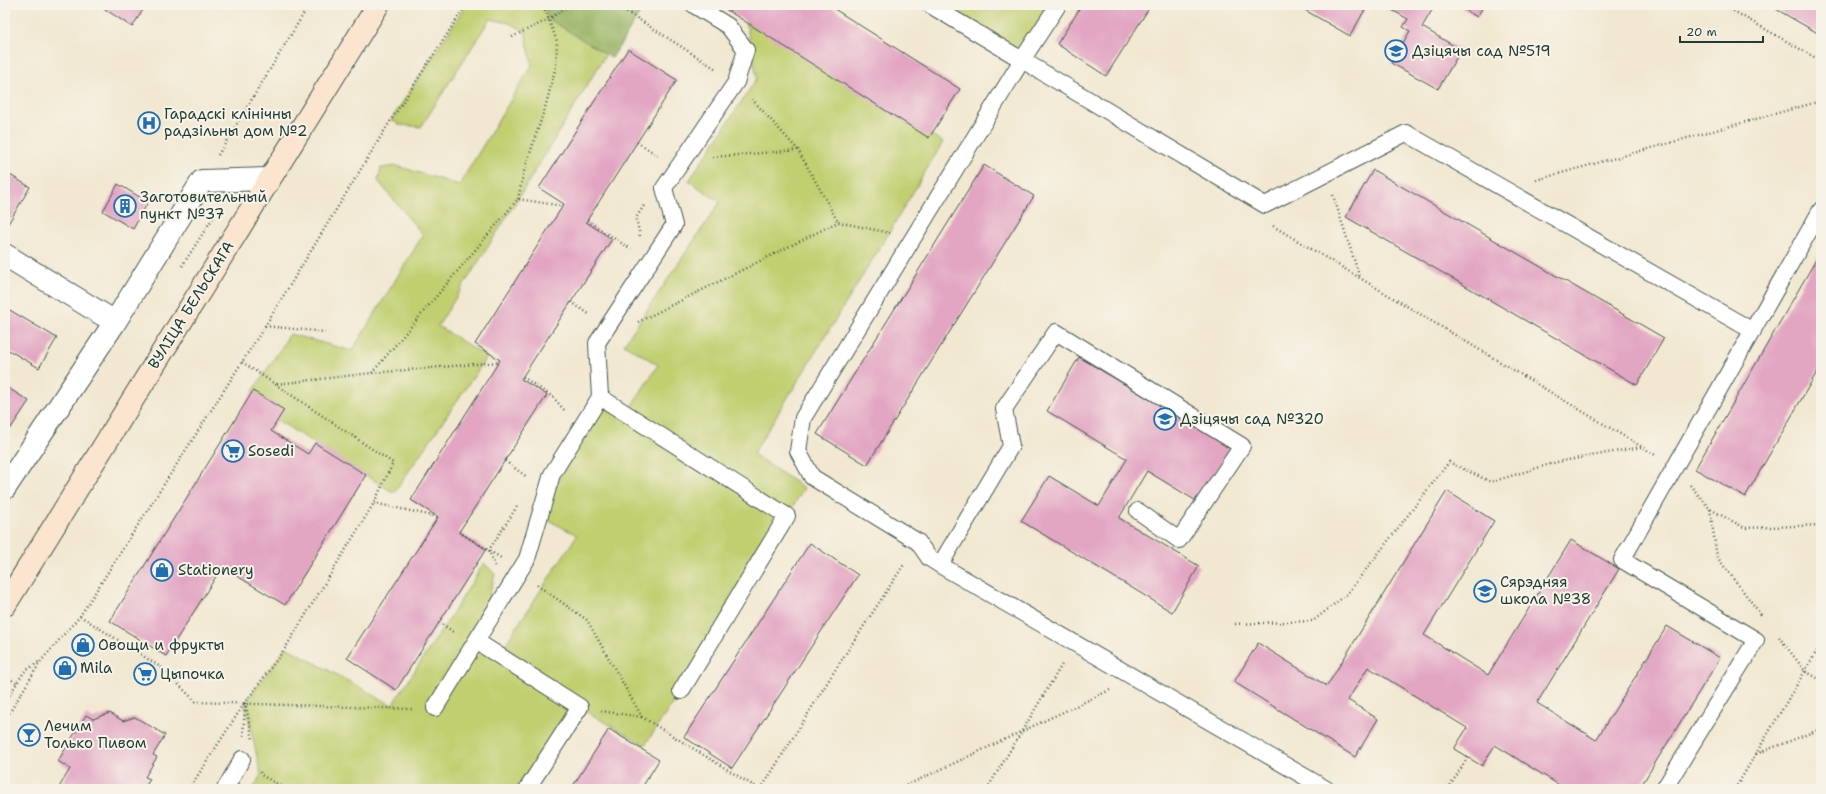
<svg xmlns="http://www.w3.org/2000/svg" width="1826" height="794" font-family="'Shantell Sans',sans-serif">
  <style>
    .green { fill: #c1cf70; stroke: #708652 }
    .forest { fill: #98b262; stroke: #5c784b }
    .building { fill: #e2a5c2 }
    .lines { fill: none; stroke-linecap: round; stroke-linejoin: round }
    .service-casing { stroke: #3f574c; stroke-width: 18 }
    .minor-casing { stroke: #3f574c; stroke-width: 24 }
    .secondary-casing { stroke: #3f574c; stroke-width: 24 }
    .path { stroke: #3f574c; stroke-width: 2.5; stroke-dasharray: 1 3; stroke-linecap: butt }
    .service { stroke: #fff; stroke-width: 16 }
    .minor { stroke: #fff; stroke-width: 22 }
    .secondary { stroke: #fce5cf; stroke-width: 22 }
    .labels { text-anchor: middle; dominant-baseline: central; stroke-width: 4; stroke-linejoin: round; paint-order: stroke }
    .poi-label { font-size: 15px; fill: #1f3d34; stroke: #f7f3e8; text-anchor: start }
    .street-label { font-size: 15px; fill: #1f3d34; stroke: #f7f3e8 }
  </style>
  <rect width="100%" height="100%" fill="#f7f3e8"/>
  <filter id="ink" filterUnits="userSpaceOnUse"><feTurbulence type="fractalNoise" baseFrequency=".025" numOctaves="2"/><feDisplacementMap in="SourceGraphic" scale="8" xChannelSelector="R" yChannelSelector="G"/><feConvolveMatrix kernelMatrix="1 2 1 2 8 2 1 2 1" color-interpolation-filters="sRGB"/></filter>
  <filter id="wash" filterUnits="userSpaceOnUse"><feTurbulence type="fractalNoise" baseFrequency=".012" numOctaves="4" result="noise"/><feDisplacementMap in="SourceGraphic" scale="16" xChannelSelector="R" yChannelSelector="G"/><feGaussianBlur stdDeviation="0.9" result="paint"/><feColorMatrix in="noise" values="0 0 0 0 0 0 0 0 0 0 0 0 0 0 0 0 0 1.4 0 .05"/><feComposite in="paint" operator="in"/></filter>
  <g filter="url(#wash)">
    <rect width="100%" height="100%" fill="#f2e8d1"/>
    <!-- green -->
    <path class="green" d="M 466,5 L 543,5 L 549,19 L 606,54 L 518,199 L 438,326 L 487,357 L 394,493 L 277,420 L 283,410 L 253,391 L 290,334 L 352,351 L 423,235 L 378,181 L 381,168 L 397,166 L 459,185 L 532,65 L 525,31 L 509,23 L 490,19 L 421,127 L 400,125 L 391,120 Z
      M 930,5 L 1058,5 L 1022,60 Z
      M 746,22 L 943,142 L 884,241 L 753,454 L 804,488 L 681,691 L 645,745 L 580,708 L 527,789 L 253,789 L 261,775 L 245,703 L 286,647 L 392,705 L 451,616 L 484,563 L 495,574 L 485,610 L 470,636 L 499,654 L 577,535 L 540,516 L 600,397 L 627,413 L 658,365 L 624,344 L 720,202 L 689,181 L 757,78 Z"/>
    <!-- forest -->
    <path class="forest" d="M 543,5 L 645,5 L 612,58 L 549,19 Z"/>
    <g id="blocks">
      <!-- building -->
      <path class="building" d="M 99,5 L 146,5 L 132,27 Z
        M 719,5 L 828,5 L 960,89 L 929,138 Z
        M 1082,5 L 1151,5 L 1106,76 L 1057,44 Z
        M 1305,5 L 1376,5 L 1374,10 L 1367,6 L 1350,36 L 1303,9 Z
        M 1383,5 L 1435,5 L 1422,27 L 1461,50 L 1438,89 L 1391,63 L 1410,31 L 1403,27 L 1408,19 Z
        M 1457,5 L 1484,5 L 1477,17 Z
        M 1769,5 L 1821,5 L 1821,35 Z
        M 628,49 L 677,80 L 586,222 L 612,239 L 521,379 L 547,395 L 459,532 L 486,549 L 396,690 L 347,658 L 438,517 L 411,500 L 500,360 L 475,344 L 564,204 L 539,188 Z
        M 984,165 L 1034,196 L 867,465 L 817,434 Z
        M 1373,170 L 1664,338 L 1637,385 L 1346,217 Z
        M 5,172 L 30,187 L 5,229 Z
        M 118,184 L 148,202 L 133,229 L 103,211 Z
        M 1821,251 L 1821,365 L 1745,497 L 1695,469 Z
        M 8,309 L 57,338 L 39,368 L 5,348 L 5,313 Z
        M 1079,357 L 1231,448 L 1198,502 L 1147,471 L 1119,518 L 1199,566 L 1172,612 L 1021,521 L 1049,476 L 1099,506 L 1127,459 L 1047,411 Z
        M 5,386 L 29,401 L 11,428 L 5,424 Z
        M 253,391 L 284,410 L 271,431 L 308,454 L 315,443 L 366,475 L 285,605 L 222,567 L 166,656 L 110,621 Z
        M 1447,491 L 1494,521 L 1424,635 L 1488,675 L 1571,540 L 1619,569 L 1537,703 L 1596,740 L 1667,626 L 1720,658 L 1639,789 L 1564,789 L 1564,788 L 1495,745 L 1482,766 L 1454,749 L 1467,728 L 1368,667 L 1348,700 L 1378,719 L 1355,757 L 1234,682 L 1258,643 L 1327,686 Z
        M 810,543 L 858,575 L 732,768 L 684,737 Z
        M 110,713 L 123,721 L 135,717 L 165,735 L 153,755 L 157,757 L 145,777 L 150,779 L 144,789 L 58,789 L 70,769 L 58,761 L 86,715 L 93,719 Z
        M 609,729 L 659,760 L 641,789 L 571,789 Z"/>
    </g>
  </g>
  <g filter="url(#ink)">
    <use href="#blocks" fill-opacity="0" stroke="#3f574c" stroke-width="1"/>
    <g class="lines">
      <!-- service casing -->
      <g class="service-casing">
        <path id="service" d="M 930,5 L 1265,205 L 1406,133 L 1753,331
          M 1058,5 L 1022,60 L 803,418 L 798,451 L 812,477 L 918,542 L 929,558 L 940,565 L 1326,789
          M 600,397 L 787,516 L 681,691
          M 940,565 L 1011,446 L 1004,409 L 1056,332 L 1242,446 L 1179,540 L 1138,511
          M 435,708 L 476,641
          M 225,789 L 242,759
          M 527,789 L 580,707 L 476,641 L 527,559 L 552,474 L 600,397 L 597,343 L 674,225 L 664,188 L 736,82 L 746,50 L 728,26 L 694,5
          M 1664,789 L 1756,640 L 1622,560 L 1821,210"/>
      </g>
      <!-- minor casing -->
      <g class="minor-casing">
        <path id="minor" d="M 5,255 L 115,322
          M 5,488 L 115,322 L 202,181 L 269,179"/>
      </g>
      <!-- secondary casing -->
      <g class="secondary-casing">
        <path id="secondary" d="M 5,605 L 378,5"/>
      </g>
      <!-- path -->
      <path class="path" d="M 612,5 L 632,15 L 716,69
        M 984,5 L 986,12
        M 1723,5 L 1821,61
        M 512,37 L 549,19 L 570,5
        M 752,99 L 798,150 L 838,222
        M 637,142 L 659,156
        M 218,155 L 309,5
        M 713,157 L 798,150
        M 1536,180 L 1821,101
        M 1333,195 L 1360,278
        M 518,199 L 524,171 L 545,108 L 556,66 L 557,41 L 543,5
        M 587,221 L 631,249
        M 1273,226 L 1657,456
        M 640,236 L 636,218 L 645,204
        M 182,266 L 214,216 L 214,212
        M 571,302 L 589,314
        M 638,322 L 838,222 L 890,233
        M 265,326 L 325,332
        M 242,362 L 393,463 L 374,503 L 286,647 L 245,703 L 243,738
        M 372,373 L 518,199 L 563,206
        M 523,377 L 553,397 L 565,411
        M 277,384 L 372,373 L 499,362
        M 505,461 L 527,477
        M 1690,485 L 1710,509 L 1745,528 L 1821,525
        M 374,503 L 438,517
        M 1710,509 L 1717,557 L 1762,616
        M 459,532 L 501,558
        M 495,566 L 489,550 L 518,505
        M 537,585 L 587,620 L 642,717 L 759,789
        M 80,616 L 162,668 L 196,702 L 414,709
        M 439,622 L 455,633
        M 1235,624 L 1313,621 L 1347,594 L 1449,462 L 1491,482 L 1557,462 L 1641,447
        M 1779,637 L 1805,671 L 1821,680
        M 5,676 L 17,683
        M 5,702 L 24,672 L 40,661
        M 246,706 L 253,740
        M 601,711 L 642,717
        M 5,720 L 41,661 L 80,616 L 265,326 L 391,120 L 466,5
        M 1756,754 L 1821,729
        M 260,772 L 261,775 L 283,787 L 283,789
        M 189,789 L 244,704
        M 761,789 L 837,667 L 905,563
        M 899,789 L 1110,690
        M 987,789 L 1063,663
        M 1448,789 L 1468,757
        M 1735,789 L 1821,644"/>
      <!-- service -->
      <use href="#service" class="service"/>
      <!-- minor -->
      <use href="#minor" class="minor"/>
      <!-- secondary -->
      <use href="#secondary" class="secondary"/>
    </g>
  </g>
  <!-- icons -->
  <defs>
    <g id="school-ring" transform="scale(1.15)"><circle r="9.5" fill="#f7f3e8" stroke="#1f6fb2" stroke-width="1.5"/><path d="M0-5L7-2L0 1L-7-2ZM-4 1L0 2.5L4 1V4Q0 6-4 4Z" fill="#1f6fb2"/></g>
    <g id="hospital-ring" transform="scale(1.15)"><circle r="9.5" fill="#f7f3e8" stroke="#1f6fb2" stroke-width="1.5"/><path d="M-5-5h3v3.5h4V-5h3V5h-3V1.5h-4V5h-3Z" fill="#1f6fb2"/></g>
    <g id="building-ring" transform="scale(1.15)"><circle r="9.5" fill="#f7f3e8" stroke="#1f6fb2" stroke-width="1.5"/><path d="M-4-6H4V6H1V3H-1V6H-4ZM-2.5-4.3h1.7v1.8h-1.7ZM.8-4.3h1.7v1.8H.8ZM-2.5-1h1.7V.8h-1.7ZM.8-1h1.7V.8H.8Z" fill="#1f6fb2"/></g>
    <g id="supermarket-ring" transform="scale(1.15)"><circle r="9.5" fill="#f7f3e8" stroke="#1f6fb2" stroke-width="1.5"/><path d="M-6-5.5h2.5l.6 2H6L4.5 2H-2.5L-4.4-4H-6ZM-1.5 3.2a1.3 1.3 0 1 0 .1 0ZM3 3.2a1.3 1.3 0 1 0 .1 0Z" fill="#1f6fb2"/></g>
    <g id="shop-ring" transform="scale(1.15)"><circle r="9.5" fill="#f7f3e8" stroke="#1f6fb2" stroke-width="1.5"/><path d="M-5-2.5h2.3a2.7 3.5 0 0 1 5.4 0H5L5.5 6h-11ZM-1.5-2.5h3a1.5 2.3 0 0 0-3 0Z" fill="#1f6fb2"/></g>
    <g id="bar-ring" transform="scale(1.15)"><circle r="9.5" fill="#f7f3e8" stroke="#1f6fb2" stroke-width="1.5"/><path d="M-6-5H6L.8 .8V4.5H3.5V6h-7V4.5H-.8V.8Z" fill="#1f6fb2"/></g>
  </defs>
  <g fill-rule="evenodd">
    <use href="#school-ring" x="1396" y="51"/>
    <use href="#hospital-ring" x="149" y="123"/>
    <use href="#building-ring" x="125" y="206"/>
    <use href="#school-ring" x="1165" y="419"/>
    <use href="#supermarket-ring" x="233" y="451"/>
    <use href="#shop-ring" x="162" y="570"/>
    <use href="#school-ring" x="1485" y="591"/>
    <use href="#shop-ring" x="83" y="645"/>
    <use href="#shop-ring" x="65" y="668"/>
    <use href="#supermarket-ring" x="145" y="674"/>
    <use href="#bar-ring" x="29" y="735"/>
  </g>
  <g class="labels">
    <!-- poi labels -->
    <g class="poi-label">
      <text x="1412" y="51">Дзіцячы сад №519</text>
      <text x="164" y="114">Гарадскі клінічны<tspan x="164" dy="17">радзільны дом №2</tspan></text>
      <text x="140" y="197">Заготовительный<tspan x="140" dy="17">пункт №37</tspan></text>
      <text x="1180" y="419">Дзіцячы сад №320</text>
      <text x="248" y="451">Sosedi</text>
      <text x="178" y="570">Stationery</text>
      <text x="1500" y="582">Сярэдняя<tspan x="1500" dy="17">школа №38</tspan></text>
      <text x="98" y="645">Овощи и фрукты</text>
      <text x="80" y="668">Mila</text>
      <text x="160" y="674">Цыпочка</text>
      <text x="44" y="726">Лечим<tspan x="44" dy="17">Только Пивом</tspan></text>
    </g>
    <!-- street labels -->
    <g class="street-label">
      <text transform="translate(191 305) rotate(-58)">ВУЛІЦА БЕЛЬСКАГА</text>
    </g>
  </g>
  <!-- margin -->
  <rect width="1826" height="794" fill="none" stroke="#f7f3e8" stroke-width="20"/>
  <!-- scale -->
  <path d="M1680 36v6h83v-6" fill="none" stroke="#1f3d34" stroke-width="2"/>
  <text x="1686" y="36" font-size="12" fill="#1f3d34" stroke="#f7f3e8" stroke-width="3" paint-order="stroke">20 m</text>
</svg>
